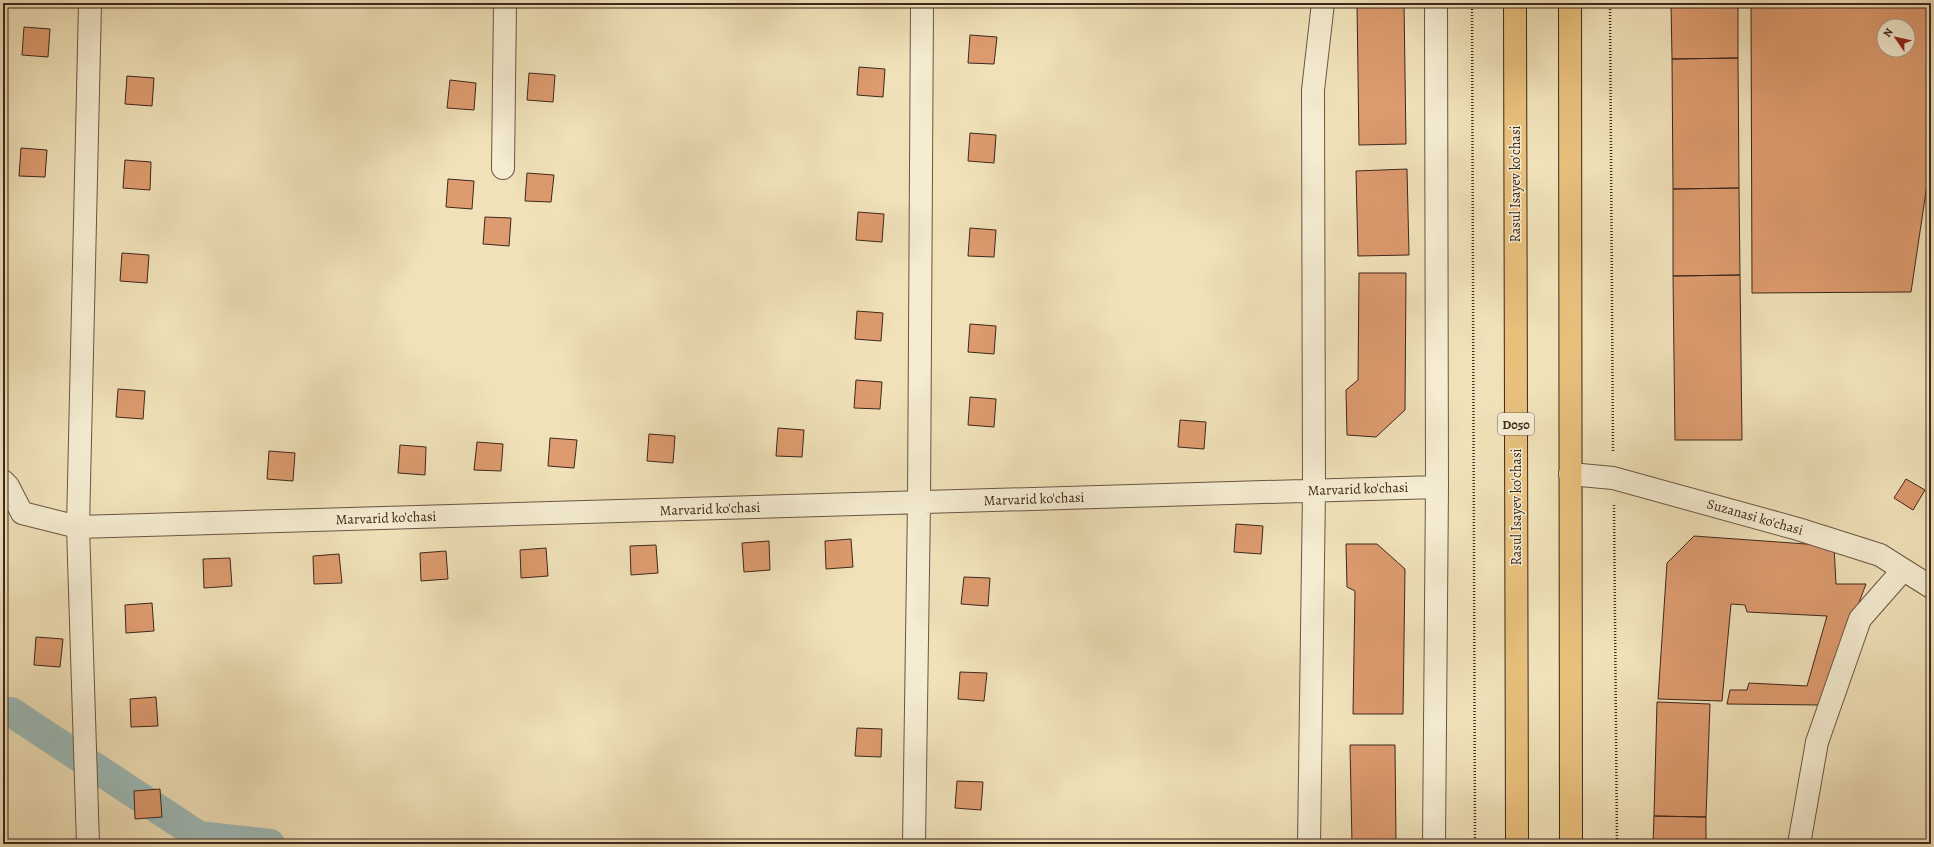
<svg xmlns="http://www.w3.org/2000/svg" width="1934" height="847" font-family="Alegreya,serif">
  <style>
    .lines { fill: none; stroke-linecap: round; stroke-linejoin: round }
    .canal { stroke: #9dbbb8; stroke-width: 30 }
    .building { fill: #dd9b6f; stroke: #3e271d; fill-rule: evenodd }
    .minor-casing { stroke: #6a5644; stroke-width: 24 }
    .primary-casing { stroke: #3e271d; stroke-width: 24 }
    .path { stroke: #3e271d; stroke-width: 2.5; stroke-dasharray: 1 2; stroke-linecap: butt }
    .minor { stroke: #f5ecd1; stroke-width: 22 }
    .primary { stroke: #e8c07c; stroke-width: 22 }
    .labels { text-anchor: middle; dominant-baseline: central; stroke-width: 3; stroke-linejoin: round; paint-order: stroke }
    .shield { fill: #f5ecd1; stroke: #756253; stroke-width: 1 }
    .shield-label { font-size: 13px; font-weight: bold; fill: #3e271d }
    .street-label { font-size: 14px; fill: #3e271d; stroke: #f5ecd1 }
  </style>
  <rect width="100%" height="100%" fill="#f0e1b8"/>
  <filter id="stains"><feTurbulence type="fractalNoise" baseFrequency=".005" numOctaves="4"/><feColorMatrix values="0 0 0 0 .2 0 0 0 0 .09 0 0 0 0 .02 0 0 0 .5 -.17"/></filter>
  <radialGradient id="worn" r=".72"><stop offset=".6" stop-color="#630" stop-opacity="0"/><stop offset="1" stop-color="#630" stop-opacity=".3"/></radialGradient>
  <g class="lines">
    <!-- canal -->
    <path class="canal" d="M 3,712 L 11,712 L 199,836 L 270,844"/>
  </g>
  <!-- building -->
  <path class="building" d="M 449,3 L 476,3 L 476,7 L 449,5 Z
    M 1357,3 L 1404,3 L 1406,144 L 1359,145 Z
    M 1671,3 L 1738,3 L 1738,58 L 1672,59 Z
    M 1751,3 L 1931,3 L 1931,158 L 1911,292 L 1752,293 ZM 1884,26 L 1908,26 L 1908,50 L 1884,50 Z
    M 24,27 L 50,29 L 48,57 L 22,55 Z
    M 970,35 L 997,37 L 994,64 L 968,63 Z
    M 1738,58 L 1739,188 L 1673,189 L 1672,59 Z
    M 859,67 L 885,69 L 883,97 L 857,95 Z
    M 529,73 L 555,75 L 553,102 L 527,100 Z
    M 127,76 L 154,78 L 152,106 L 125,104 Z
    M 450,80 L 476,83 L 474,110 L 447,108 Z
    M 970,133 L 996,135 L 994,163 L 968,161 Z
    M 21,148 L 47,150 L 45,177 L 19,176 Z
    M 125,160 L 151,162 L 150,190 L 123,188 Z
    M 1407,169 L 1409,255 L 1358,256 L 1356,171 Z
    M 527,173 L 554,175 L 551,202 L 525,201 Z
    M 448,179 L 474,181 L 472,209 L 446,207 Z
    M 1739,188 L 1740,275 L 1673,276 L 1673,189 Z
    M 858,212 L 884,214 L 882,242 L 856,240 Z
    M 485,217 L 511,218 L 509,246 L 483,244 Z
    M 970,228 L 996,230 L 994,257 L 968,256 Z
    M 122,253 L 149,255 L 147,283 L 120,281 Z
    M 1359,273 L 1406,273 L 1405,410 L 1376,437 L 1347,435 L 1346,390 L 1358,380 Z
    M 1740,275 L 1742,440 L 1675,440 L 1673,276 Z
    M 857,311 L 883,313 L 881,341 L 855,339 Z
    M 970,324 L 996,326 L 994,354 L 968,352 Z
    M 856,380 L 882,382 L 880,409 L 854,408 Z
    M 118,389 L 145,391 L 143,419 L 116,417 Z
    M 970,397 L 996,399 L 994,427 L 968,425 Z
    M 1180,420 L 1206,422 L 1204,449 L 1178,447 Z
    M 778,428 L 804,430 L 802,457 L 776,456 Z
    M 649,434 L 675,436 L 673,463 L 647,461 Z
    M 550,438 L 577,440 L 574,468 L 548,466 Z
    M 477,442 L 503,444 L 501,471 L 474,470 Z
    M 400,445 L 426,447 L 425,475 L 398,473 Z
    M 269,451 L 295,453 L 293,481 L 267,479 Z
    M 1906,479 L 1925,490 L 1913,510 L 1894,498 Z
    M 1236,524 L 1263,526 L 1261,554 L 1234,552 Z
    M 1694,536 L 1834,546 L 1836,584 L 1866,584 L 1820,705 L 1727,704 L 1730,690 L 1747,690 L 1749,683 L 1807,686 L 1827,616 L 1747,612 L 1745,605 L 1731,604 L 1722,701 L 1658,699 L 1667,563 Z
    M 851,539 L 853,567 L 826,569 L 825,541 Z
    M 769,541 L 770,570 L 744,572 L 742,543 Z
    M 1346,544 L 1377,544 L 1405,569 L 1403,714 L 1353,714 L 1355,591 L 1347,587 Z
    M 656,545 L 658,573 L 631,575 L 630,546 Z
    M 546,548 L 548,576 L 521,578 L 520,550 Z
    M 446,551 L 448,579 L 421,581 L 420,553 Z
    M 339,554 L 342,583 L 314,584 L 313,556 Z
    M 230,558 L 232,586 L 204,588 L 203,559 Z
    M 964,577 L 990,578 L 988,606 L 961,604 Z
    M 152,603 L 154,631 L 126,633 L 125,605 Z
    M 36,637 L 63,639 L 60,667 L 34,665 Z
    M 960,672 L 987,673 L 984,701 L 958,699 Z
    M 156,697 L 158,726 L 131,727 L 130,699 Z
    M 1657,702 L 1710,704 L 1706,817 L 1654,816 Z
    M 857,728 L 882,729 L 881,757 L 855,756 Z
    M 1350,745 L 1395,745 L 1396,844 L 1352,844 Z
    M 957,781 L 983,782 L 981,810 L 955,808 Z
    M 160,789 L 162,817 L 135,819 L 134,791 Z
    M 1654,816 L 1706,817 L 1706,844 L 1653,844 Z"/>
  <g class="lines">
    <!-- minor casing -->
    <g class="minor-casing">
      <path id="minor" d="M 503,168 L 505,3
        M 1570,474 L 1613,478 L 1798,529 L 1880,555 L 1931,587
        M 3,481 L 8,486 L 22,513 L 78,527 L 1437,487
        M 88,844 L 78,527 L 90,3
        M 914,844 L 919,503 L 922,3
        M 1309,844 L 1314,491 L 1313,90 L 1323,3
        M 1434,844 L 1437,487 L 1436,3
        M 1799,844 L 1817,742 L 1860,619 L 1903,570"/>
    </g>
    <!-- primary casing -->
    <g class="primary-casing">
      <path id="primary" d="M 1515,3 L 1517,844
        M 1570,3 L 1571,844"/>
    </g>
    <!-- path -->
    <path class="path" d="M 1472,3 L 1475,844
      M 1610,3 L 1613,452
      M 1614,505 L 1617,844"/>
    <!-- minor -->
    <use href="#minor" class="minor"/>
    <!-- primary -->
    <use href="#primary" class="primary"/>
  </g>
  <g class="labels">
    <!-- shield labels -->
    <rect class="shield" x="1498" y="413" width="36" height="22" rx="3"/>
    <g class="shield-label">
      <text x="1516" y="424">D050</text>
    </g>
    <!-- street labels -->
    <g class="street-label">
      <text transform="translate(1515 184) rotate(-90)">Rasul Isayev ko'chasi</text>
      <text transform="translate(1358 489) rotate(-2)">Marvarid ko'chasi</text>
      <text transform="translate(1034 499) rotate(-2)">Marvarid ko'chasi</text>
      <text transform="translate(1516 507) rotate(-90)">Rasul Isayev ko'chasi</text>
      <text transform="translate(710 509) rotate(-2)">Marvarid ko'chasi</text>
      <text transform="translate(1755 517) rotate(16)">Suzanasi ko'chasi</text>
      <text transform="translate(386 518) rotate(-2)">Marvarid ko'chasi</text>
    </g>
  </g>
  <!-- margin -->
  <rect width="1934" height="847" fill="none" stroke="#f0e1b8" stroke-width="16"/>
  <rect x="4" y="4" width="1926" height="839" fill="none" stroke="#3e271d" stroke-width="2"/>
  <rect x="8" y="8" width="1918" height="831" fill="none" stroke="#3e271d"/>
  <!-- north arrow -->
  <g transform="translate(1896 38) rotate(304)"><circle r="19" fill="#f5ecd1" stroke="#ac9d89"/>
  <path d="M0-3L7 15L0 10L-7 15Z" fill="#8f2418"/>
  <text y="-6" font-size="11" font-weight="bold" text-anchor="middle" fill="#3e271d">N</text>
  </g>
  <rect width="100%" height="100%" filter="url(#stains)"/>
  <rect width="100%" height="100%" fill="url(#worn)"/>
</svg>
